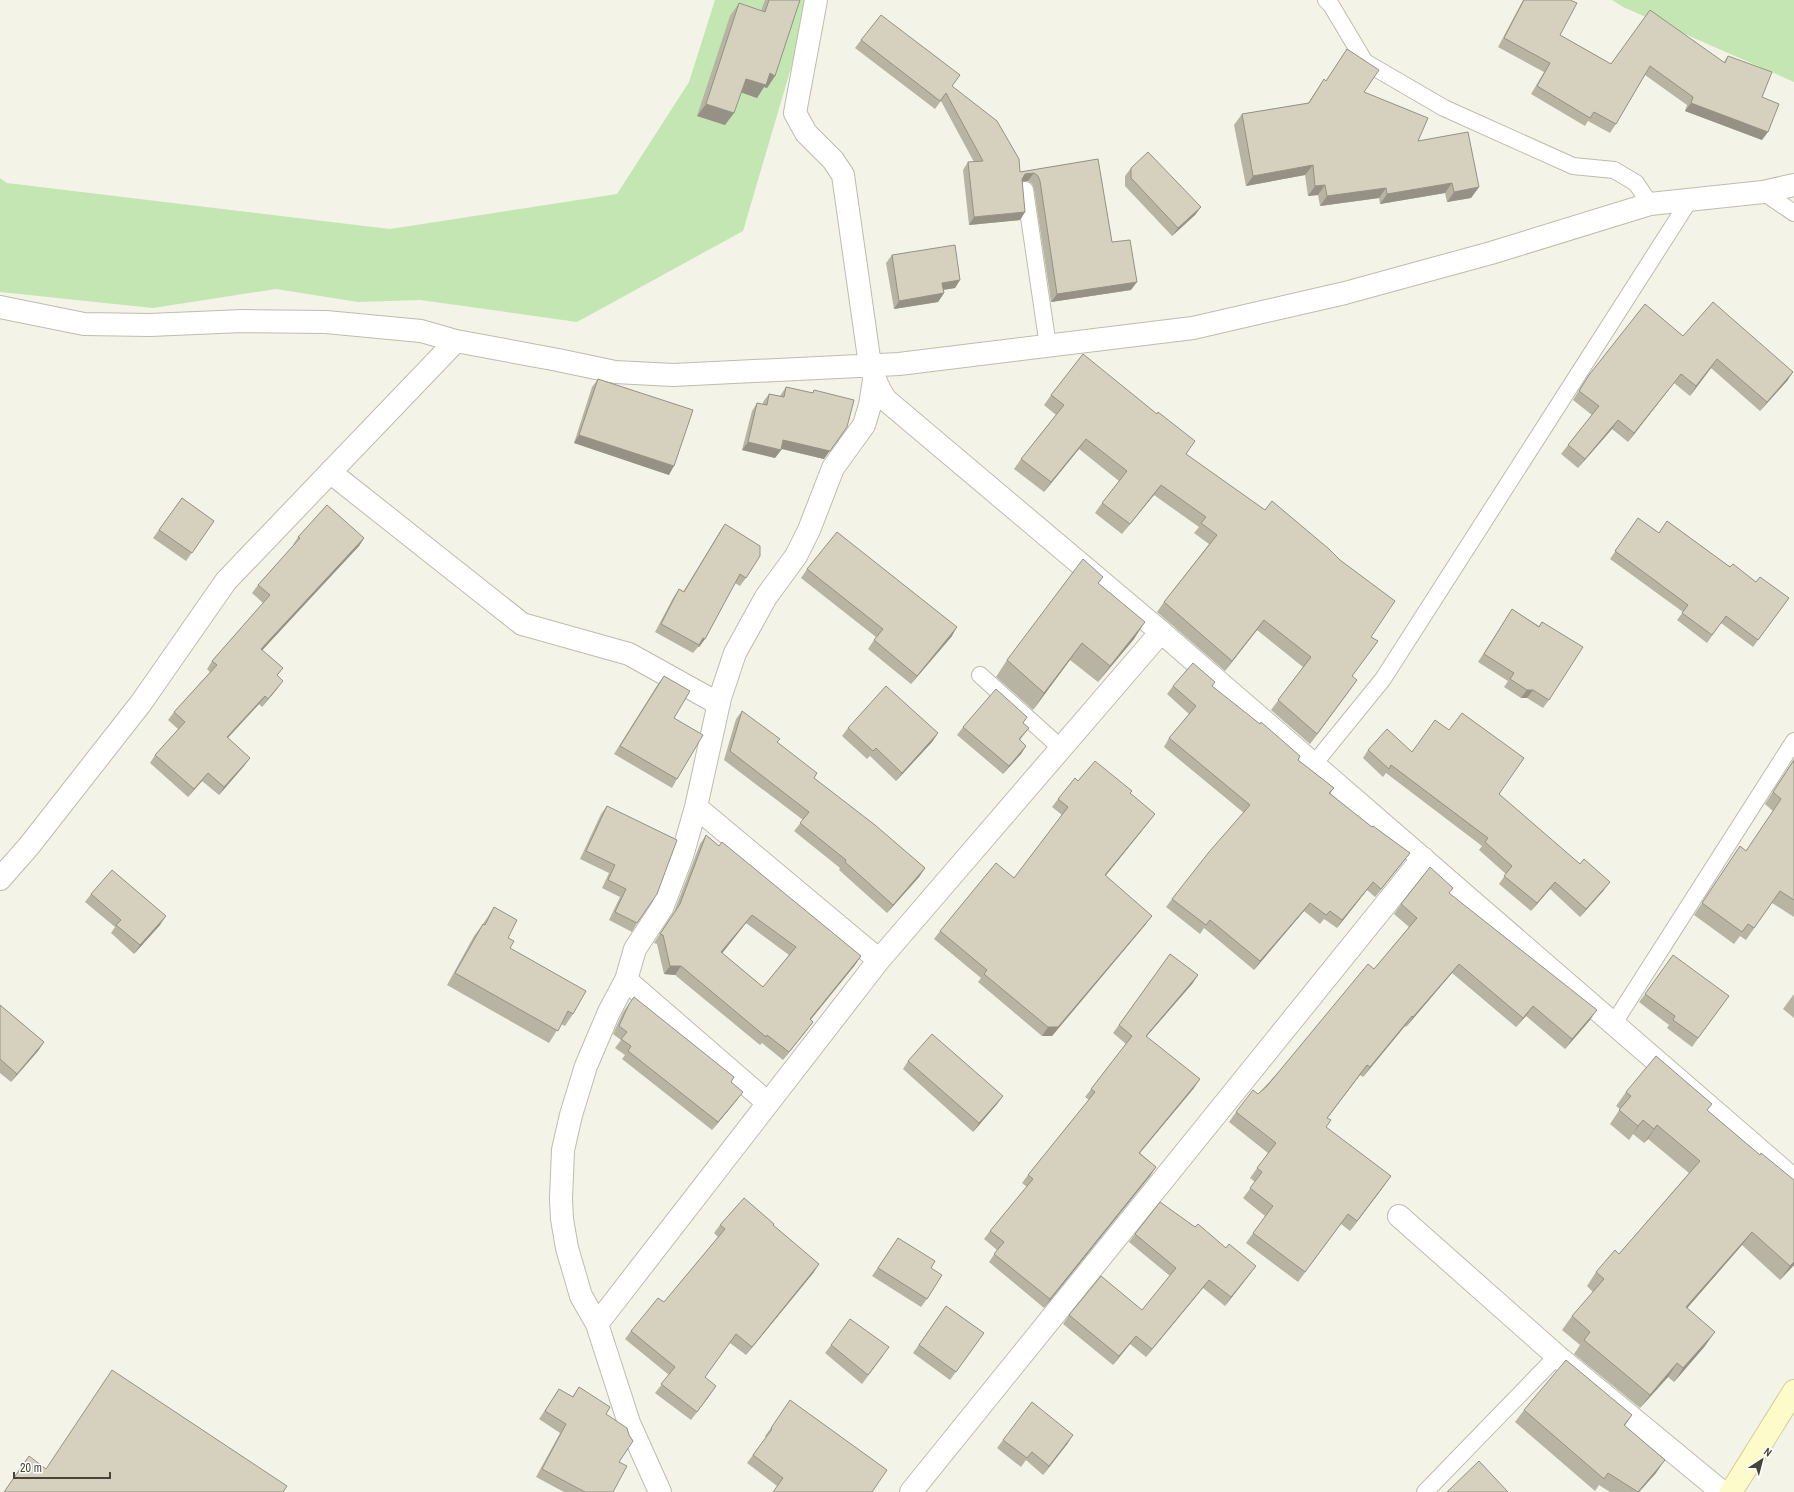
<svg xmlns="http://www.w3.org/2000/svg" width="1794" height="1492" font-family="'Archivo Narrow',sans-serif">
  <style>
    .green { fill: #c4e6b3 }
    .lines { fill: none; stroke-linecap: round; stroke-linejoin: round }
    .lane-casing { stroke: #bfbcab; stroke-width: 18 }
    .street-casing { stroke: #bfbcab; stroke-width: 24 }
    .secondary-casing { stroke: #d2cf99; stroke-width: 24 }
    .lane { stroke: #fff; stroke-width: 16 }
    .street { stroke: #fff; stroke-width: 22 }
    .secondary { stroke: #fdfbc9; stroke-width: 22 }
    .wall { fill: #b7b4a3; fill-rule: evenodd }
    .shaded-wall { fill: #959285 }
    .building { fill: #d5d1be; stroke: #959285; fill-rule: evenodd }
  </style>
  <rect width="100%" height="100%" fill="#f4f3e8"/>
  <!-- green -->
  <path class="green" d="M 715,0 L 811,0 L 743,231 L 577,322 L 420,300 L 358,302 L 276,289 L 153,308 L 0,292 L 0,178 L 7,183 L 390,229 L 617,194 L 689,82 Z
    M 1612,0 L 1794,0 L 1794,82 L 1623,7 Z"/>
  <g class="lines">
    <!-- lane casing -->
    <g class="lane-casing">
      <path id="lane" d="M 1326,0 L 1331,5 L 1365,62 L 1444,108 L 1573,166 L 1614,170 L 1636,183 L 1650,204
        M 1025,190 L 1048,346
        M 1763,192 L 1794,213
        M 980,675 L 1061,748
        M 1314,764 L 1383,679 L 1689,201
        M 1614,1023 L 1794,741
        M 1425,1492 L 1557,1356"/>
    </g>
    <!-- street casing -->
    <g class="street-casing">
      <path id="street" d="M 816,0 L 795,113 L 806,133 L 833,160 L 843,175 L 870,365 C 874,378 878,389 886,400 L 1161,632
        M 0,307 L 84,324 L 150,325 L 243,321 L 326,322 L 421,331 L 456,341 L 558,360 L 615,372 L 673,375 L 899,364 L 1193,328 L 1345,293 L 1491,253 L 1650,204 L 1763,192 L 1794,185
        M 330,472 L 522,624 L 629,654 L 719,704
        M 696,807 L 879,960
        M 0,879 L 29,846 L 141,703 L 226,581 L 456,341
        M 626,980 L 768,1103
        M 1399,1216 L 1557,1356 L 1722,1492
        M 597,1324 L 879,960 L 1161,632 L 1794,1180
        M 660,1492 L 629,1423 L 597,1324 L 581,1296 L 567,1248 L 562,1219 L 561,1199 L 563,1150 L 571,1115 L 586,1066 L 609,1012 L 626,980 L 635,949 L 662,908 L 682,856 L 696,807 L 720,698 L 735,653 L 766,597 L 796,556 L 809,530 L 833,468 L 864,425 L 870,405 L 874,380
        M 911,1492 L 1423,858"/>
    </g>
    <!-- secondary casing -->
    <g class="secondary-casing">
      <path id="secondary" d="M 1731,1492 L 1794,1391"/>
    </g>
    <!-- lane -->
    <use href="#lane" class="lane"/>
    <!-- street -->
    <use href="#street" class="street"/>
    <!-- secondary -->
    <use href="#secondary" class="secondary"/>
  </g>
  <!-- wall -->
  <path class="wall" d="M 765,0 L 800,0 L 775,76 L 767,88 L 764,87 L 757,98 L 741,92 L 725,125 L 697,116 L 730,16 L 739,3 L 761,11 Z
    M 1523,0 L 1570,0 L 1560,35 L 1611,64 L 1724,62 L 1728,56 L 1762,97 L 1762,140 L 1685,111 L 1687,105 L 1645,75 L 1616,124 L 1610,133 L 1588,121 L 1585,126 L 1531,94 L 1544,72 L 1498,47 Z
    M 861,40 L 952,87 L 1020,172 L 1098,159 L 1112,242 L 1131,290 L 1051,302 L 1034,189 L 1032,184 L 1028,181 L 1022,182 L 1025,212 L 1020,220 L 969,225 L 963,170 L 968,162 L 974,162 L 941,101 L 935,109 L 855,48 Z
    M 1347,49 L 1364,92 L 1418,141 L 1479,187 L 1471,198 L 1447,202 L 1445,193 L 1380,204 L 1379,198 L 1320,206 L 1318,195 L 1308,196 L 1305,175 L 1246,186 L 1234,125 L 1242,114 L 1308,103 L 1324,79 L 1326,81 Z
    M 1131,168 L 1201,207 L 1195,215 L 1172,236 L 1125,186 L 1125,176 Z
    M 892,255 L 960,280 L 955,288 L 943,290 L 944,293 L 938,302 L 894,309 L 886,263 Z
    M 1683,336 L 1793,372 L 1787,381 L 1760,411 L 1711,368 L 1690,396 L 1674,383 L 1628,442 L 1612,429 L 1578,468 L 1561,454 L 1568,445 L 1592,415 L 1573,400 L 1589,375 Z
    M 598,379 L 669,475 L 574,443 L 592,387 Z
    M 786,387 L 812,393 L 814,390 L 824,459 L 782,449 L 775,458 L 742,450 L 752,411 L 757,403 L 763,404 L 763,402 L 769,394 L 780,396 Z
    M 1051,395 L 1186,454 L 1371,637 L 1378,641 L 1352,676 L 1350,690 L 1310,744 L 1271,710 L 1303,667 L 1257,630 L 1225,671 L 1157,612 L 1164,602 L 1209,544 L 1194,533 L 1199,527 L 1154,495 L 1122,534 L 1095,513 L 1102,503 L 1119,481 L 1079,449 L 1044,492 L 1014,469 L 1021,459 L 1056,415 L 1044,405 Z
    M 182,498 L 214,521 L 186,561 L 153,538 Z
    M 1638,518 L 1659,533 L 1667,521 L 1730,567 L 1756,582 L 1789,598 L 1753,647 L 1721,623 L 1707,643 L 1677,620 L 1683,612 L 1610,559 Z
    M 725,524 L 746,578 L 740,586 L 735,583 L 705,639 L 699,647 L 698,647 L 693,653 L 655,632 L 673,598 L 679,589 L 683,592 L 719,533 Z
    M 298,537 L 364,538 L 359,546 L 262,650 L 283,668 L 277,676 L 277,689 L 262,707 L 259,704 L 228,738 L 250,758 L 244,766 L 219,795 L 202,781 L 188,797 L 150,763 L 155,755 L 178,729 L 168,720 L 174,712 L 210,672 L 207,669 L 212,661 L 263,603 L 252,593 L 258,585 L 293,546 L 293,545 Z
    M 807,569 L 952,636 L 911,684 L 868,649 L 876,637 L 801,578 Z
    M 1103,577 L 1098,584 L 1134,639 L 1098,682 L 1070,660 L 1033,710 L 996,677 L 1007,660 Z
    M 1512,609 L 1539,626 L 1542,622 L 1549,700 L 1543,708 L 1527,698 L 1521,698 L 1504,687 L 1508,681 L 1478,662 Z
    M 664,676 L 674,718 L 677,779 L 672,788 L 614,754 L 658,684 Z
    M 1173,686 L 1212,686 L 1298,760 L 1334,788 L 1330,794 L 1372,827 L 1410,853 L 1404,861 L 1375,897 L 1367,890 L 1337,928 L 1324,919 L 1320,924 L 1304,911 L 1254,970 L 1204,928 L 1200,934 L 1166,907 L 1172,899 L 1244,813 L 1164,747 L 1169,738 L 1189,714 L 1167,694 Z
    M 742,711 L 777,742 L 814,778 L 925,868 L 919,877 L 887,913 L 839,870 L 840,868 L 794,831 L 803,820 L 724,760 L 736,719 Z
    M 1023,723 L 1029,728 L 1020,740 L 1026,746 L 1021,754 L 1003,774 L 957,735 L 963,727 Z
    M 848,728 L 938,733 L 932,742 L 896,781 L 870,756 L 867,759 L 842,736 Z
    M 1368,750 L 1412,752 L 1499,794 L 1604,890 L 1580,917 L 1550,889 L 1531,911 L 1499,884 L 1506,874 L 1479,850 L 1482,846 L 1386,773 L 1383,777 L 1363,758 Z
    M 1794,759 L 1794,917 L 1772,903 L 1746,940 L 1740,936 L 1734,944 L 1694,915 L 1740,846 L 1746,851 L 1773,811 L 1765,804 Z
    M 1078,781 L 1130,793 L 1149,822 L 1105,876 L 1146,924 L 1052,1036 L 1042,1036 L 978,982 L 981,978 L 934,939 L 940,931 L 1014,878 L 1062,815 L 1052,807 L 1058,799 Z
    M 607,806 L 637,923 L 632,932 L 609,920 L 620,897 L 602,888 L 609,873 L 580,859 L 601,814 Z
    M 706,835 L 719,846 L 861,956 L 855,965 L 810,1020 L 813,1022 L 807,1030 L 783,1060 L 762,1043 L 760,1045 L 675,975 L 664,974 L 657,944 L 654,943 L 674,912 L 700,844 ZM 746,923 L 789,955 L 763,987 L 722,953 Z
    M 91,894 L 160,925 L 134,954 L 111,933 L 115,927 L 85,902 Z
    M 1450,894 L 1590,1020 L 1565,1049 L 1526,1016 L 1516,1027 L 1452,973 L 1406,1027 L 1405,1026 L 1363,1077 L 1360,1075 L 1327,1118 L 1326,1127 L 1384,1186 L 1350,1231 L 1341,1224 L 1298,1282 L 1246,1243 L 1265,1216 L 1243,1198 L 1255,1182 L 1250,1178 L 1268,1153 L 1229,1122 L 1236,1112 L 1258,1094 L 1374,969 L 1409,927 L 1394,914 L 1401,904 Z
    M 494,907 L 508,938 L 510,948 L 573,1014 L 565,1026 L 561,1024 L 549,1043 L 447,985 L 474,936 L 483,924 Z
    M 1170,954 L 1198,975 L 1192,984 L 1146,1037 L 1194,1088 L 1140,1153 L 1156,1167 L 1150,1176 L 1044,1308 L 989,1262 L 997,1250 L 984,1239 L 990,1231 L 1027,1187 L 1022,1183 L 1028,1175 L 1089,1100 L 1085,1097 L 1126,1044 L 1113,1033 Z
    M 1645,994 L 1729,996 L 1692,1047 L 1667,1028 L 1669,1025 L 1639,1002 Z
    M 1794,994 L 1794,1018 L 1783,1009 Z
    M 629,1004 L 731,1082 L 737,1100 L 712,1130 L 622,1059 L 625,1055 L 615,1048 L 621,1040 L 613,1034 L 623,1012 Z
    M 0,1005 L 44,1042 L 38,1051 L 11,1082 L 0,1073 Z
    M 908,1061 L 1003,1096 L 997,1104 L 973,1132 L 903,1069 Z
    M 1626,1092 L 1708,1111 L 1760,1155 L 1794,1180 L 1794,1265 L 1780,1280 L 1742,1245 L 1687,1308 L 1705,1346 L 1674,1382 L 1668,1377 L 1640,1408 L 1574,1354 L 1580,1345 L 1562,1330 L 1572,1316 L 1593,1292 L 1587,1286 L 1596,1272 L 1619,1254 L 1689,1173 L 1648,1139 L 1644,1143 L 1633,1134 L 1629,1140 L 1610,1124 L 1620,1109 L 1616,1106 Z
    M 720,1225 L 773,1225 L 814,1272 L 746,1355 L 730,1343 L 705,1377 L 710,1395 L 691,1420 L 655,1393 L 669,1375 L 625,1339 L 631,1331 L 664,1302 L 718,1237 L 714,1233 Z
    M 1195,1227 L 1226,1248 L 1256,1266 L 1250,1274 L 1225,1306 L 1203,1288 L 1146,1357 L 1130,1344 L 1113,1365 L 1063,1324 L 1069,1315 L 1142,1310 L 1170,1276 L 1129,1242 L 1135,1234 Z
    M 898,1238 L 931,1268 L 927,1299 L 921,1307 L 872,1276 Z
    M 946,1306 L 984,1333 L 950,1380 L 913,1353 Z
    M 831,1345 L 883,1356 L 862,1384 L 825,1353 Z
    M 579,1387 L 606,1414 L 619,1462 L 613,1492 L 564,1492 L 536,1477 L 560,1433 L 539,1419 L 559,1389 L 572,1397 Z
    M 1524,1410 L 1625,1426 L 1656,1473 L 1639,1492 L 1610,1492 L 1599,1485 L 1595,1491 L 1515,1422 Z
    M 771,1428 L 887,1470 L 777,1486 L 747,1463 L 766,1437 L 765,1436 Z
    M 1003,1440 L 1068,1443 L 1043,1475 L 1026,1460 L 1021,1467 L 997,1448 Z"/>
  <!-- shaded-wall -->
  <path class="shaded-wall" d="M 770,73 L 775,76 L 767,88 L 764,87 L 757,98 L 737,91 L 746,79 Z
    M 1691,103 L 1768,132 L 1762,140 L 1685,111 Z
    M 706,104 L 734,113 L 725,125 L 697,116 Z
    M 1313,165 L 1305,175 L 1246,186 L 1253,176 Z
    M 1034,173 L 1028,181 L 1019,182 L 1025,174 Z
    M 1452,183 L 1445,193 L 1380,204 L 1387,194 Z
    M 1325,185 L 1318,195 L 1308,196 L 1315,186 Z
    M 1479,187 L 1471,198 L 1447,202 L 1454,192 Z
    M 1386,188 L 1379,198 L 1320,206 L 1327,196 Z
    M 1201,207 L 1195,215 L 1172,236 L 1178,228 Z
    M 1025,212 L 1020,220 L 969,225 L 974,217 Z
    M 960,280 L 955,288 L 936,291 L 942,283 Z
    M 1137,282 L 1131,290 L 1051,302 L 1057,294 Z
    M 944,293 L 938,302 L 894,309 L 899,301 Z
    M 1717,359 L 1711,368 L 1690,396 L 1696,386 Z
    M 1793,372 L 1787,381 L 1760,411 L 1767,402 Z
    M 1681,374 L 1674,383 L 1628,442 L 1634,433 Z
    M 1618,420 L 1612,429 L 1578,468 L 1585,459 Z
    M 847,427 L 824,459 L 778,448 L 783,440 Z
    M 579,435 L 674,466 L 669,475 L 574,443 Z
    M 1086,439 L 1079,449 L 1044,492 L 1051,482 Z
    M 748,442 L 781,450 L 775,458 L 742,450 Z
    M 1161,485 L 1154,495 L 1122,534 L 1130,524 Z
    M 364,538 L 359,546 L 256,657 L 261,649 Z
    M 1264,620 L 1257,630 L 1225,671 L 1232,661 Z
    M 1145,622 L 1134,639 L 1098,682 L 1110,666 Z
    M 957,627 L 952,636 L 911,684 L 917,676 Z
    M 703,638 L 705,639 L 699,647 L 698,647 Z
    M 1082,643 L 1070,660 L 1033,710 L 1044,693 Z
    M 1357,680 L 1350,690 L 1310,744 L 1317,734 Z
    M 283,681 L 277,689 L 262,707 L 268,699 Z
    M 1527,690 L 1533,690 L 1527,698 L 1521,698 Z
    M 265,696 L 259,704 L 221,745 L 227,737 Z
    M 938,733 L 932,742 L 896,781 L 902,773 Z
    M 1026,746 L 1021,754 L 1003,774 L 1009,766 Z
    M 250,758 L 244,766 L 219,795 L 224,787 Z
    M 208,773 L 202,781 L 188,797 L 194,789 Z
    M 1155,814 L 1149,822 L 1099,884 L 1105,875 Z
    M 1410,853 L 1404,861 L 1375,897 L 1381,889 Z
    M 925,868 L 919,877 L 887,913 L 893,905 Z
    M 1373,882 L 1367,890 L 1337,928 L 1342,920 Z
    M 1555,882 L 1550,889 L 1531,911 L 1537,903 Z
    M 1610,882 L 1604,890 L 1580,917 L 1586,909 Z
    M 1310,903 L 1304,911 L 1254,970 L 1260,961 Z
    M 752,915 L 746,923 L 716,961 L 721,952 Z
    M 166,916 L 160,925 L 134,954 L 140,945 Z
    M 1152,916 L 1146,924 L 1052,1036 L 1042,1036 L 1048,1027 Z
    M 861,956 L 855,965 L 804,1028 L 810,1019 Z
    M 1459,964 L 1452,973 L 1406,1027 L 1413,1017 Z
    M 670,966 L 681,966 L 675,975 L 664,974 Z
    M 1198,975 L 1192,984 L 1140,1044 L 1146,1036 Z
    M 1533,1006 L 1526,1016 L 1516,1027 L 1523,1018 Z
    M 1597,1010 L 1590,1020 L 1565,1049 L 1572,1039 Z
    M 1412,1016 L 1405,1026 L 1363,1077 L 1370,1067 Z
    M 813,1022 L 807,1030 L 783,1060 L 789,1052 Z
    M 44,1042 L 38,1051 L 11,1082 L 17,1074 Z
    M 1367,1065 L 1360,1075 L 1320,1128 L 1327,1118 Z
    M 1200,1079 L 1194,1088 L 1133,1161 L 1139,1153 Z
    M 743,1092 L 737,1100 L 712,1130 L 718,1122 Z
    M 1003,1096 L 997,1104 L 973,1132 L 979,1123 Z
    M 1643,1120 L 1633,1134 L 1629,1140 L 1638,1126 Z
    M 1657,1125 L 1648,1139 L 1644,1143 L 1654,1129 Z
    M 1156,1167 L 1150,1176 L 1044,1308 L 1050,1299 Z
    M 1391,1176 L 1384,1186 L 1350,1231 L 1357,1221 Z
    M 1752,1232 L 1742,1245 L 1676,1321 L 1686,1307 Z
    M 1794,1262 L 1794,1265 L 1780,1280 L 1790,1266 Z
    M 819,1264 L 814,1272 L 746,1355 L 752,1347 Z
    M 1256,1266 L 1250,1274 L 1225,1306 L 1231,1297 Z
    M 1209,1280 L 1203,1288 L 1146,1357 L 1152,1349 Z
    M 1715,1332 L 1705,1346 L 1674,1382 L 1683,1368 Z
    M 1136,1336 L 1130,1344 L 1113,1365 L 1119,1356 Z
    M 1677,1363 L 1668,1377 L 1640,1408 L 1650,1395 Z
    M 716,1386 L 710,1395 L 691,1420 L 697,1412 Z
    M 1632,1415 L 1624,1427 L 1624,1425 Z
    M 1073,1435 L 1068,1443 L 1043,1475 L 1049,1466 Z
    M 1665,1460 L 1656,1473 L 1639,1492 L 1637,1492 Z"/>
  <!-- building -->
  <path class="building" d="M 769,0 L 800,0 L 775,76 L 770,73 L 766,85 L 746,79 L 734,113 L 706,104 L 739,3 L 765,12 Z
    M 1524,0 L 1570,0 L 1577,3 L 1560,35 L 1611,64 L 1650,10 L 1725,63 L 1728,56 L 1772,72 L 1762,97 L 1779,104 L 1768,132 L 1691,103 L 1693,97 L 1650,66 L 1616,124 L 1594,112 L 1590,118 L 1537,86 L 1550,63 L 1504,38 Z
    M 881,15 L 960,75 L 952,86 L 997,121 L 1019,159 L 1020,172 L 1098,159 L 1112,242 L 1130,240 L 1137,282 L 1057,294 L 1040,181 L 1038,176 L 1034,173 L 1025,174 L 1022,179 L 1025,212 L 974,217 L 968,162 L 983,161 L 946,93 L 940,101 L 861,40 Z
    M 1347,49 L 1379,70 L 1364,92 L 1428,118 L 1418,141 L 1468,132 L 1479,187 L 1454,192 L 1452,183 L 1387,194 L 1386,188 L 1327,196 L 1325,185 L 1315,186 L 1313,165 L 1253,176 L 1242,114 L 1309,103 L 1324,79 L 1326,81 Z
    M 1148,152 L 1201,207 L 1178,228 L 1131,178 L 1131,168 Z
    M 955,245 L 960,280 L 942,283 L 944,293 L 899,301 L 892,255 Z
    M 1713,302 L 1793,372 L 1767,402 L 1717,359 L 1696,386 L 1681,374 L 1634,433 L 1618,420 L 1585,459 L 1568,445 L 1599,406 L 1579,391 L 1589,375 L 1645,304 L 1683,336 Z
    M 1083,354 L 1157,414 L 1158,412 L 1195,441 L 1186,454 L 1265,510 L 1272,501 L 1329,549 L 1340,560 L 1395,601 L 1371,637 L 1378,641 L 1352,676 L 1357,680 L 1317,734 L 1278,700 L 1311,657 L 1264,620 L 1232,661 L 1164,602 L 1217,535 L 1201,523 L 1206,517 L 1161,485 L 1130,524 L 1102,503 L 1127,471 L 1086,439 L 1051,482 L 1021,459 L 1064,405 L 1051,395 Z
    M 598,379 L 693,410 L 674,466 L 579,435 Z
    M 786,387 L 813,393 L 814,390 L 854,400 L 847,427 L 830,451 L 783,440 L 781,450 L 748,442 L 757,403 L 767,405 L 769,394 L 784,397 Z
    M 182,498 L 214,521 L 192,553 L 159,530 Z
    M 327,505 L 364,538 L 261,649 L 283,668 L 277,675 L 283,681 L 268,699 L 265,696 L 227,737 L 250,758 L 224,787 L 208,773 L 194,789 L 155,755 L 185,722 L 174,712 L 217,665 L 212,661 L 270,595 L 258,585 L 300,538 L 298,537 Z
    M 1638,518 L 1659,533 L 1667,521 L 1730,567 L 1733,564 L 1756,582 L 1760,577 L 1789,598 L 1758,640 L 1726,616 L 1712,635 L 1682,613 L 1688,605 L 1615,551 Z
    M 725,524 L 760,546 L 760,556 L 746,578 L 740,574 L 705,639 L 703,638 L 699,645 L 661,624 L 679,589 L 684,592 Z
    M 837,532 L 957,627 L 917,676 L 874,640 L 883,629 L 807,569 Z
    M 1083,559 L 1103,577 L 1098,583 L 1145,622 L 1110,666 L 1082,643 L 1044,693 L 1007,660 Z
    M 1512,609 L 1539,627 L 1542,622 L 1583,647 L 1549,700 L 1533,690 L 1527,690 L 1510,679 L 1514,673 L 1484,654 Z
    M 1193,663 L 1215,682 L 1212,686 L 1260,724 L 1261,722 L 1300,756 L 1298,760 L 1334,788 L 1329,793 L 1372,827 L 1373,826 L 1410,853 L 1381,889 L 1373,882 L 1342,920 L 1330,911 L 1326,915 L 1310,903 L 1260,961 L 1210,920 L 1206,925 L 1172,899 L 1209,852 L 1250,805 L 1169,738 L 1196,706 L 1173,686 Z
    M 664,676 L 690,691 L 674,718 L 703,735 L 677,779 L 620,746 Z
    M 886,686 L 938,733 L 902,773 L 876,748 L 873,751 L 848,728 Z
    M 996,689 L 1027,717 L 1023,723 L 1029,728 L 1019,739 L 1026,746 L 1009,766 L 963,727 Z
    M 742,711 L 780,739 L 777,742 L 817,773 L 814,778 L 875,825 L 925,868 L 893,905 L 845,862 L 846,860 L 800,823 L 809,812 L 730,751 Z
    M 1462,713 L 1524,758 L 1499,794 L 1580,864 L 1584,859 L 1610,882 L 1586,909 L 1555,882 L 1537,903 L 1504,876 L 1512,866 L 1485,842 L 1488,838 L 1391,765 L 1389,769 L 1368,750 L 1387,729 L 1412,752 L 1435,720 L 1449,730 Z
    M 1794,760 L 1794,900 L 1780,891 L 1754,928 L 1748,924 L 1742,932 L 1702,903 L 1740,846 L 1746,851 L 1781,799 L 1773,792 Z
    M 1095,761 L 1132,791 L 1130,793 L 1155,814 L 1105,875 L 1152,916 L 1058,1027 L 1048,1027 L 984,974 L 987,970 L 940,931 L 996,863 L 1014,878 L 1068,807 L 1058,799 L 1075,778 L 1078,781 Z
    M 607,806 L 677,840 L 657,894 L 637,923 L 615,912 L 626,889 L 608,880 L 615,865 L 586,851 Z
    M 706,835 L 719,846 L 722,842 L 861,956 L 810,1019 L 813,1022 L 789,1052 L 767,1035 L 766,1037 L 681,966 L 670,966 L 663,935 L 660,934 L 680,904 ZM 752,915 L 796,947 L 763,987 L 721,952 Z
    M 1430,867 L 1453,888 L 1449,893 L 1597,1010 L 1572,1039 L 1533,1006 L 1523,1018 L 1459,964 L 1413,1017 L 1412,1016 L 1370,1067 L 1367,1065 L 1327,1118 L 1331,1120 L 1326,1127 L 1391,1176 L 1357,1221 L 1348,1214 L 1305,1272 L 1253,1233 L 1273,1206 L 1250,1188 L 1262,1172 L 1257,1168 L 1276,1143 L 1236,1112 L 1253,1090 L 1258,1094 L 1267,1086 L 1368,964 L 1374,969 L 1417,918 L 1401,904 Z
    M 112,870 L 166,916 L 140,945 L 116,925 L 121,920 L 91,894 Z
    M 494,907 L 517,920 L 508,938 L 514,941 L 510,948 L 586,991 L 573,1014 L 568,1011 L 558,1031 L 455,973 L 483,924 L 485,925 Z
    M 1170,954 L 1198,975 L 1146,1036 L 1200,1079 L 1139,1153 L 1156,1167 L 1050,1299 L 994,1254 L 1004,1242 L 990,1231 L 1033,1179 L 1028,1175 L 1095,1092 L 1091,1089 L 1132,1036 L 1119,1025 Z
    M 1673,955 L 1729,996 L 1698,1038 L 1673,1020 L 1675,1016 L 1645,994 Z
    M 634,997 L 734,1077 L 731,1082 L 743,1092 L 718,1122 L 628,1051 L 631,1046 L 621,1039 L 627,1032 L 619,1026 L 629,1004 Z
    M 0,1005 L 44,1042 L 17,1074 L 0,1059 Z
    M 932,1034 L 1003,1096 L 979,1123 L 908,1061 Z
    M 1656,1056 L 1712,1104 L 1707,1110 L 1760,1155 L 1761,1153 L 1794,1180 L 1794,1262 L 1790,1266 L 1752,1232 L 1686,1307 L 1715,1332 L 1683,1368 L 1677,1363 L 1650,1395 L 1584,1340 L 1590,1332 L 1572,1316 L 1604,1279 L 1596,1272 L 1615,1250 L 1619,1254 L 1700,1161 L 1657,1125 L 1654,1129 L 1643,1120 L 1638,1126 L 1619,1110 L 1631,1096 L 1626,1092 Z
    M 744,1198 L 774,1224 L 773,1225 L 819,1264 L 752,1347 L 736,1334 L 705,1377 L 716,1386 L 697,1412 L 661,1384 L 675,1367 L 631,1331 L 658,1298 L 664,1302 L 725,1229 L 720,1225 Z
    M 1160,1202 L 1195,1227 L 1198,1224 L 1226,1248 L 1229,1244 L 1256,1266 L 1231,1297 L 1209,1280 L 1152,1349 L 1136,1336 L 1119,1356 L 1069,1315 L 1101,1276 L 1142,1310 L 1176,1268 L 1135,1234 Z
    M 898,1238 L 935,1261 L 931,1268 L 942,1275 L 927,1299 L 878,1268 Z
    M 946,1306 L 984,1333 L 956,1372 L 919,1345 Z
    M 850,1319 L 889,1347 L 868,1375 L 831,1345 Z
    M 1566,1360 L 1632,1415 L 1624,1425 L 1665,1460 L 1638,1492 L 1608,1473 L 1604,1479 L 1524,1410 Z
    M 112,1370 L 287,1486 L 283,1492 L 4,1492 L 29,1456 L 46,1469 Z
    M 579,1387 L 610,1407 L 606,1414 L 627,1428 L 629,1435 L 633,1441 L 619,1462 L 627,1466 L 613,1492 L 585,1492 L 542,1469 L 566,1424 L 545,1411 L 559,1389 L 573,1397 Z
    M 790,1400 L 887,1470 L 872,1492 L 773,1492 L 783,1478 L 753,1455 L 772,1429 L 771,1428 Z
    M 1032,1402 L 1073,1435 L 1049,1466 L 1032,1452 L 1027,1458 L 1003,1440 Z
    M 1479,1461 L 1508,1492 L 1447,1492 Z"/>
  <!-- north arrow -->
  <g transform="translate(1762 1460) rotate(36)" stroke="#ffffff" stroke-width="3" paint-order="stroke">
  <path d="M0-3L7 15L0 10L-7 15Z" fill="#474437"/>
  <text y="-6" font-size="11" font-weight="bold" text-anchor="middle" fill="#474437">N</text>
  </g>
  <!-- scale -->
  <path d="M14 1472v6h96v-6" fill="none" stroke="#474437" stroke-width="2"/>
  <text x="20" y="1472" font-size="12" fill="#474437" stroke="#ffffff" stroke-width="3" paint-order="stroke">20 m</text>
</svg>
